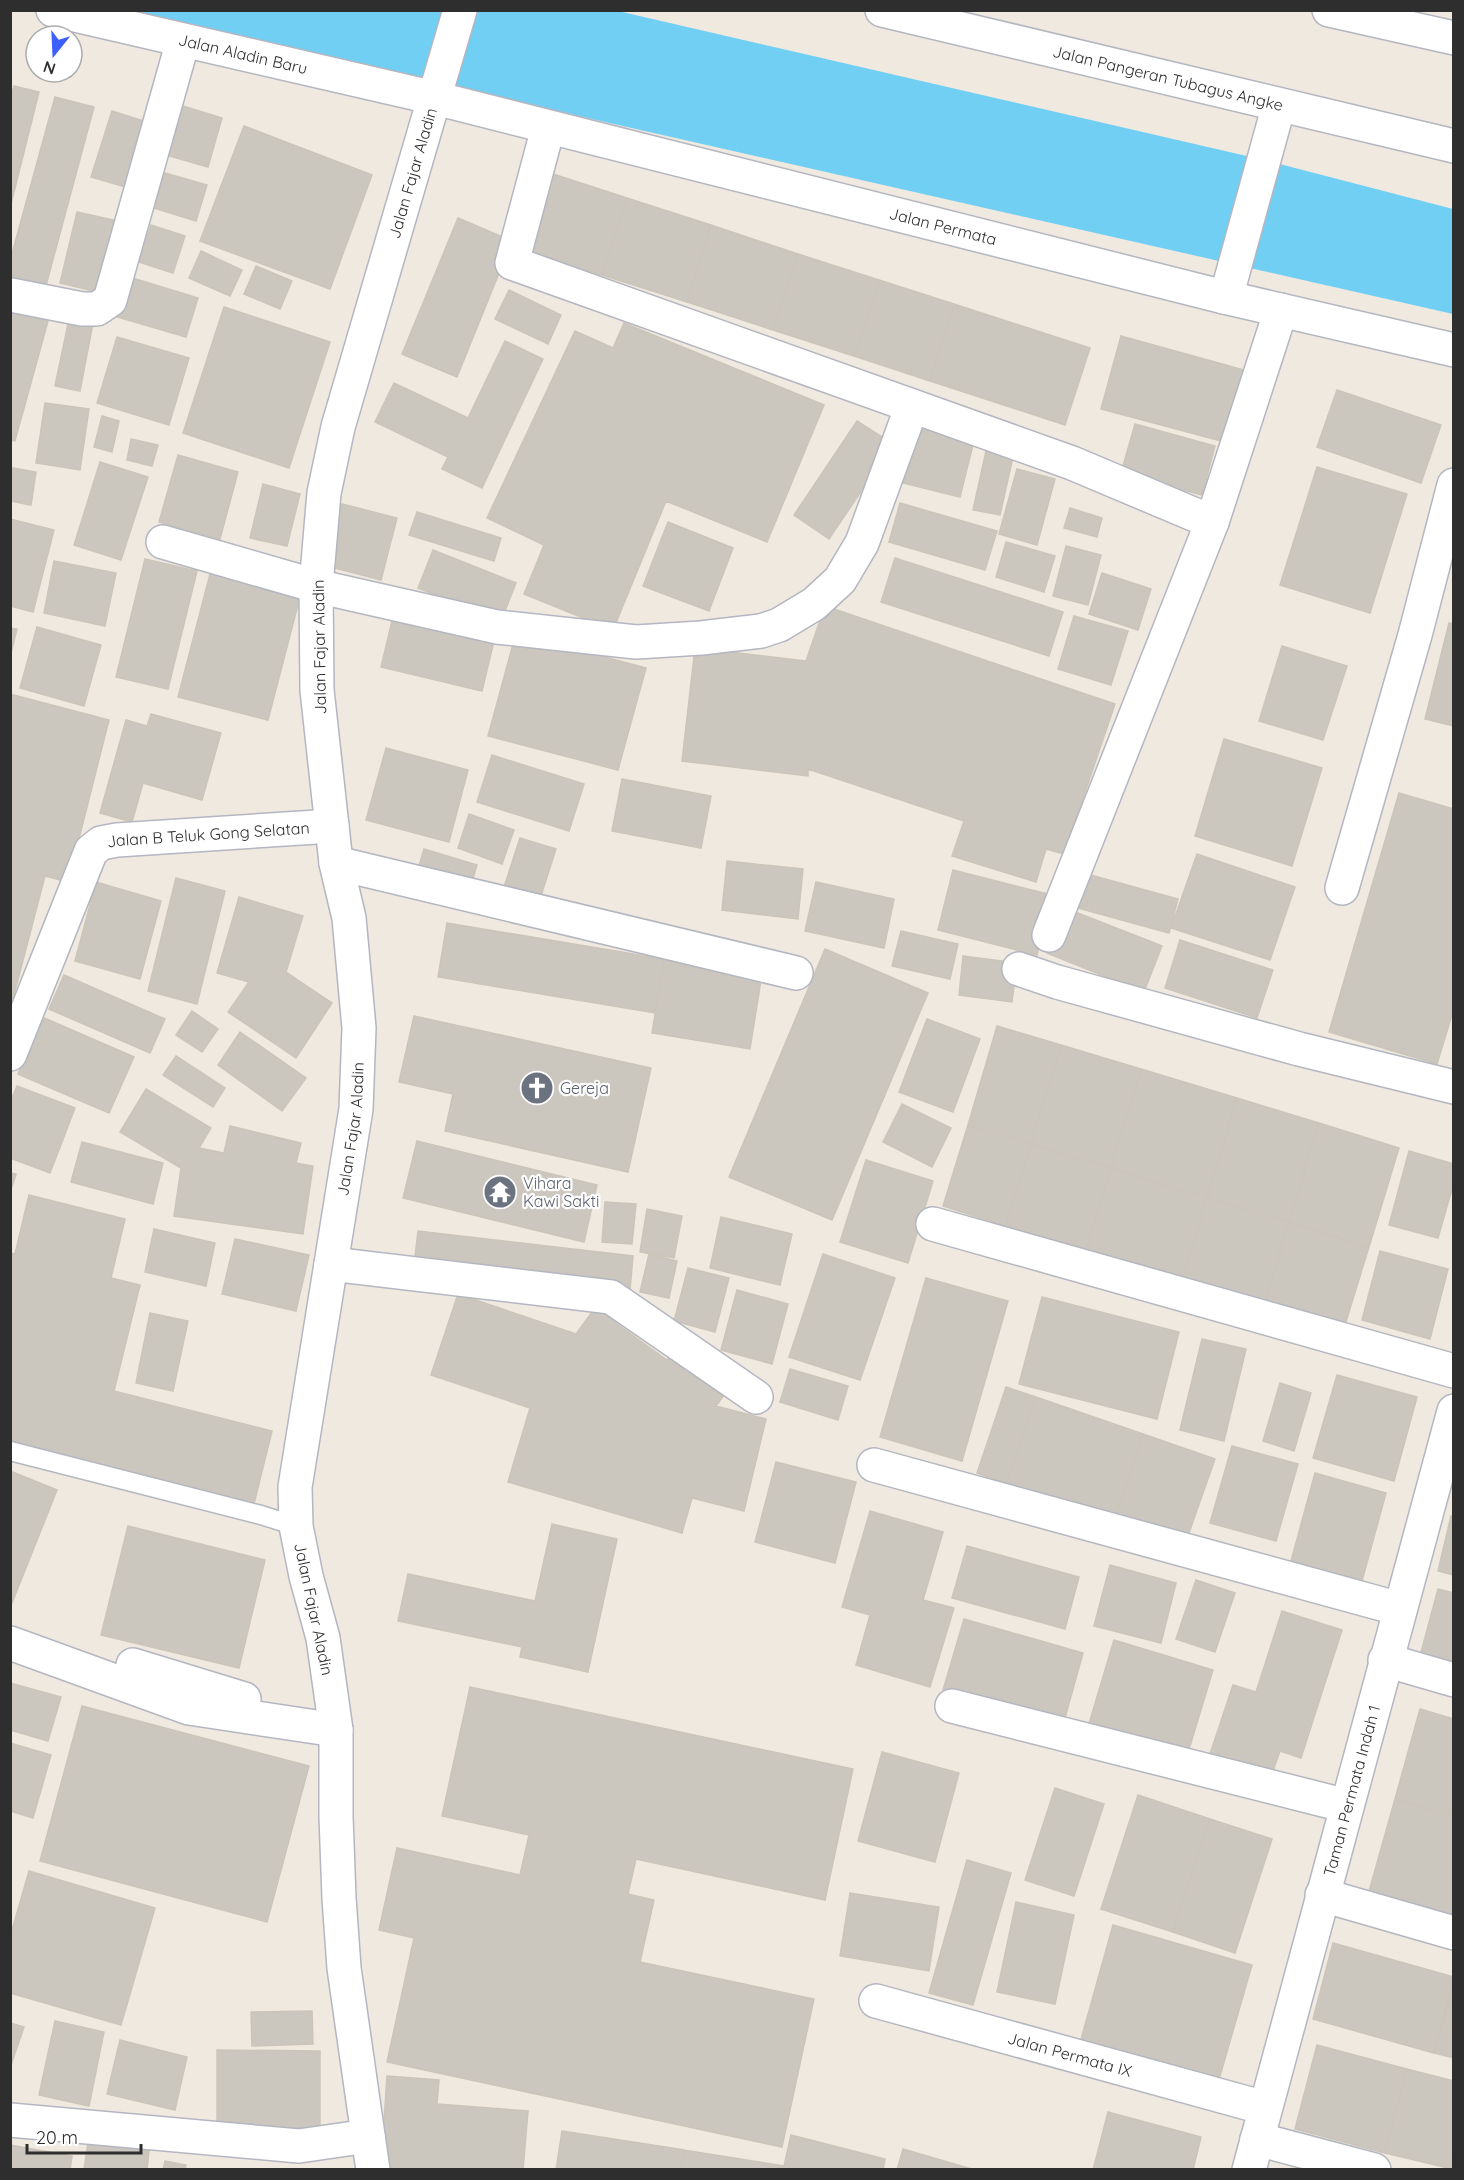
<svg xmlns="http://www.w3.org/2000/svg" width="1464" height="2180" font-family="Quicksand,sans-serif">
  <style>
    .water { fill: #71cff4 }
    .building { fill: #cbc7be; stroke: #cbc5b9; stroke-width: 1.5 }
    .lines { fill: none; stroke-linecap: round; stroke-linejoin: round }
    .service-casing { stroke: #b4b6c1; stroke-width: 21 }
    .minor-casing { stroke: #b4b6c1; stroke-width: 36 }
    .tertiary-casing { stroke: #b4b6c1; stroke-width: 36 }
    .secondary-casing { stroke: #b4b6c1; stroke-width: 36 }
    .service { stroke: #fff; stroke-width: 18 }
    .minor { stroke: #fff; stroke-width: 33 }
    .tertiary { stroke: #fff; stroke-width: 33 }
    .secondary { stroke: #fff; stroke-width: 33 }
    .labels { text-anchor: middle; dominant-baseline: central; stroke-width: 4.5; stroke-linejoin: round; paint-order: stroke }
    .street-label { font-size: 16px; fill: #2e2e2e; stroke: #fff }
    .worship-label { font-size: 16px; fill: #5b616d; stroke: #fff; text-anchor: start }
  </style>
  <rect width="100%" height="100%" fill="#efe9e0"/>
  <!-- water -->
  <path class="water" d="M 129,11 L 618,11 L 1264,160 L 1453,209 L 1453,314 L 473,92 Z"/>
  <!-- building -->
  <path class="building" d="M 14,86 L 39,92 L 10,208 L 10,99 Z
    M 55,97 L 94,107 L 44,293 L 10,284 L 10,261 Z
    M 173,103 L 222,118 L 208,167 L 159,153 Z
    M 112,111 L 150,123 L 129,188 L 91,177 Z
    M 244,126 L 372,175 L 330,289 L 200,241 Z
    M 165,173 L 207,185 L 196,221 L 154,208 Z
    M 553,174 L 627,198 L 602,275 L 529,251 Z
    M 627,198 L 711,225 L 687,302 L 602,275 Z
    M 77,212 L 118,221 L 102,293 L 60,283 Z
    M 458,218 L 512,241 L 457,377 L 402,354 Z
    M 151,225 L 185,236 L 173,273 L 139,262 Z
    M 711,225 L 798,254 L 773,330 L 687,302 Z
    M 201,251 L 242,270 L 230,296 L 189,278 Z
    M 798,254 L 879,280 L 854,356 L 773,330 Z
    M 256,266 L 292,281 L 280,309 L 244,294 Z
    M 126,276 L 198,298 L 186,337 L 114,316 Z
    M 879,280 L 954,304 L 930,381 L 854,356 Z
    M 509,290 L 561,315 L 548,344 L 495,319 Z
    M 954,304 L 1090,348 L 1065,425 L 930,381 Z
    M 224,307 L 330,342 L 289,468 L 183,433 Z
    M 10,311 L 48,321 L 15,441 L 10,440 Z
    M 69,319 L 93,323 L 80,391 L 55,386 Z
    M 624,323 L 824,405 L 767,542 L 666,501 L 613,630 L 524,594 L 544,545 L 487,518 L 575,331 L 613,348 Z
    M 1121,336 L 1244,370 L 1225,442 L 1101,409 Z
    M 117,337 L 189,358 L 169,425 L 97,403 Z
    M 505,341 L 543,359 L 482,488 L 442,469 L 448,457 L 375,422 L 394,383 L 468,418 Z
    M 1337,390 L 1441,425 L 1421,483 L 1317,447 Z
    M 45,403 L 89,409 L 80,470 L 36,463 Z
    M 102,416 L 119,421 L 112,452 L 94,447 Z
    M 857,421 L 893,444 L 829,539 L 794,515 Z
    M 1135,424 L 1215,446 L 1202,495 L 1121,473 Z
    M 917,427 L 974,441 L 960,497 L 903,483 Z
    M 131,439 L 158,445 L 152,466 L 127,460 Z
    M 986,451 L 1013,457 L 1000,515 L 973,510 Z
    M 178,455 L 238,472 L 220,539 L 159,522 Z
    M 100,462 L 148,477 L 121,560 L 74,545 Z
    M 1317,467 L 1407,494 L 1370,613 L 1280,585 Z
    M 13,468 L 36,472 L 31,505 L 10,501 Z
    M 1017,469 L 1055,479 L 1037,545 L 999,534 Z
    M 263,484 L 300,494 L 287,546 L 250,538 Z
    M 900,503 L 997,531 L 985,570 L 889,542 Z
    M 342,504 L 397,518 L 381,580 L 327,566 Z
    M 1070,508 L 1102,518 L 1097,537 L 1064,528 Z
    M 417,512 L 501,538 L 494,561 L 409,535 Z
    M 10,519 L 54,530 L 33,612 L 10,606 Z
    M 668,522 L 733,548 L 709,611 L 643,586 Z
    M 1006,542 L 1055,556 L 1044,592 L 996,577 Z
    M 1066,546 L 1101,555 L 1088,605 L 1053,596 Z
    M 433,550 L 516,583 L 501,621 L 418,588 Z
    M 895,558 L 1063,612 L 1049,656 L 881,602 Z
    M 145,559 L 197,571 L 168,689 L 116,677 Z
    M 54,561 L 116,573 L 105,626 L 44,613 Z
    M 1102,573 L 1151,589 L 1138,630 L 1089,614 Z
    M 210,574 L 300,597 L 268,720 L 178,697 Z
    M 825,606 L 1115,704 L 1064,854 L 1046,849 L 1036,882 L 952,856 L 964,821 L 808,769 L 808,776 L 682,761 L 695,648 L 806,661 Z
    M 1074,616 L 1128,631 L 1111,685 L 1058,669 Z
    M 393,617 L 494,641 L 482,691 L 381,667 Z
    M 1449,623 L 1454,624 L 1454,726 L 1425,719 Z
    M 37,627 L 101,645 L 84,706 L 20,688 Z
    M 10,628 L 17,629 L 10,657 Z
    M 516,633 L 646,668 L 618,770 L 488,736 Z
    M 1282,646 L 1347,666 L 1323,740 L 1259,721 Z
    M 10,694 L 109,720 L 68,882 L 45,876 L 10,1010 Z
    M 151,714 L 221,733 L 202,800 L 143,783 L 132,822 L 100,813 L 126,720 L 147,726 Z
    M 1224,739 L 1322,768 L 1292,866 L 1195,836 Z
    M 386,748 L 468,770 L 449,842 L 366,820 Z
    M 492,755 L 584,784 L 569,831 L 477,802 Z
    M 622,779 L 711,796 L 701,848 L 612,831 Z
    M 1399,793 L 1454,809 L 1454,1008 L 1437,1064 L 1329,1032 Z
    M 469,814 L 514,830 L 502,864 L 458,848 Z
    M 520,838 L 556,849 L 538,905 L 502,893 Z
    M 424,849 L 477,865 L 469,892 L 416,876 Z
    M 1197,854 L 1295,887 L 1270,960 L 1171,928 Z
    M 727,861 L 803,869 L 798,919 L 722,910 Z
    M 953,870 L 1052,895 L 1037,955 L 938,930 Z
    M 1076,871 L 1178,899 L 1169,933 L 1067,905 Z
    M 176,878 L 225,891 L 197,1004 L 148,991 Z
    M 96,882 L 161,901 L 140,979 L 75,961 Z
    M 816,882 L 894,899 L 884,948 L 805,931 Z
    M 239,897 L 303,916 L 286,972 L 332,1003 L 296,1058 L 228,1012 L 249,982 L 217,973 Z
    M 1065,908 L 1162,946 L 1144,992 L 1047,953 Z
    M 447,923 L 664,959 L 655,1013 L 438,977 Z
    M 901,931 L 958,944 L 950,979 L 892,966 Z
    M 1180,940 L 1273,970 L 1257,1018 L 1165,988 Z
    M 825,949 L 928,993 L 832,1220 L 729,1177 Z
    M 963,956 L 1017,963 L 1012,1002 L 959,995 Z
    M 664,959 L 762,974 L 750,1049 L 652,1033 Z
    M 64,975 L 165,1019 L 150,1053 L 49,1009 Z
    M 192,1011 L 218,1029 L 202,1052 L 176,1035 Z
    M 414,1016 L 651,1068 L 628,1172 L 445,1131 L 453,1094 L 399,1082 Z
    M 42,1017 L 134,1057 L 109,1113 L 18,1074 Z
    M 927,1019 L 980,1039 L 953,1112 L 899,1092 Z
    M 997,1026 L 1061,1045 L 1031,1144 L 968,1125 Z
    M 240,1032 L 306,1078 L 282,1111 L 218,1065 Z
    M 1061,1045 L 1141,1069 L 1111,1168 L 1031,1144 Z
    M 176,1056 L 225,1088 L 213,1107 L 163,1075 Z
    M 1141,1069 L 1237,1098 L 1207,1198 L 1111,1168 Z
    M 17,1086 L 75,1108 L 50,1173 L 10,1158 L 10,1103 Z
    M 146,1089 L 211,1128 L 199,1148 L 224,1153 L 230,1126 L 301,1143 L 296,1163 L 313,1166 L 303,1234 L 174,1216 L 181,1168 L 120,1132 Z
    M 1237,1098 L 1319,1123 L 1289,1222 L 1207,1198 Z
    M 902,1104 L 951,1128 L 932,1167 L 883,1142 Z
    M 1319,1123 L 1399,1148 L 1369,1247 L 1289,1222 Z
    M 968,1125 L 1031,1144 L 1006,1226 L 943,1206 Z
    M 417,1141 L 597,1185 L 584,1242 L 403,1198 Z
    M 82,1142 L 163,1163 L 153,1204 L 71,1182 Z
    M 1031,1144 L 1111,1168 L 1086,1250 L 1006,1226 Z
    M 1409,1151 L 1454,1164 L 1454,1182 L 1438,1238 L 1389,1225 Z
    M 866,1160 L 933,1181 L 908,1263 L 840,1242 Z
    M 1111,1168 L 1207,1198 L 1182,1279 L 1086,1250 Z
    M 10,1173 L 16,1174 L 10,1193 Z
    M 29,1195 L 125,1219 L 111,1278 L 140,1285 L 114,1391 L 272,1431 L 253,1508 L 10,1448 L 10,1253 L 15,1254 Z
    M 1207,1198 L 1289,1222 L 1264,1304 L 1182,1279 Z
    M 605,1202 L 636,1204 L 632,1244 L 602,1242 Z
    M 647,1209 L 682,1216 L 674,1258 L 640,1252 Z
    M 721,1217 L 792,1234 L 780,1285 L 710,1268 Z
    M 1289,1222 L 1369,1247 L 1344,1328 L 1264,1304 Z
    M 154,1229 L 215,1243 L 206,1286 L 145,1272 Z
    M 418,1231 L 633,1256 L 630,1290 L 414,1265 Z
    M 235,1239 L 309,1255 L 296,1311 L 222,1294 Z
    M 1380,1251 L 1448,1269 L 1430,1339 L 1362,1320 Z
    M 649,1254 L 677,1261 L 669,1298 L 640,1292 Z
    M 823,1254 L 895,1278 L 860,1380 L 789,1357 Z
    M 688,1268 L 729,1278 L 715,1332 L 674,1321 Z
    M 926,1278 L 1008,1301 L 962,1461 L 880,1437 Z
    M 737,1290 L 788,1304 L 772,1364 L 721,1350 Z
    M 458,1294 L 576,1334 L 595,1308 L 667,1360 L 675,1349 L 730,1387 L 716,1406 L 766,1419 L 744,1511 L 692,1498 L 682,1533 L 508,1482 L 530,1408 L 431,1375 Z
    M 1042,1297 L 1179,1332 L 1157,1419 L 1019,1384 Z
    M 150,1313 L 188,1321 L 173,1391 L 136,1383 Z
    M 1202,1339 L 1246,1349 L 1224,1441 L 1180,1430 Z
    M 790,1369 L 848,1386 L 838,1420 L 780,1402 Z
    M 1337,1375 L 1417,1397 L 1394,1481 L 1313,1458 Z
    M 1280,1383 L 1311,1393 L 1294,1451 L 1263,1441 Z
    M 1006,1387 L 1036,1397 L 1006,1483 L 977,1473 Z
    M 1036,1397 L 1143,1434 L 1114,1520 L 1006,1483 Z
    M 1143,1434 L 1215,1459 L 1185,1544 L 1114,1520 Z
    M 1232,1446 L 1298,1464 L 1276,1541 L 1210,1523 Z
    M 776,1462 L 856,1482 L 835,1563 L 755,1542 Z
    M 10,1471 L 57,1490 L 10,1608 Z
    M 1315,1473 L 1386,1493 L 1362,1581 L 1291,1561 Z
    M 870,1511 L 943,1532 L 923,1600 L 954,1608 L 930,1687 L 856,1665 L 870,1615 L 842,1607 Z
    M 1451,1516 L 1454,1517 L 1454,1575 L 1438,1571 Z
    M 552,1524 L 617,1539 L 588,1672 L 520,1657 L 522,1647 L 398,1621 L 408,1574 L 535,1601 Z
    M 128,1526 L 265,1560 L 239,1668 L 101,1635 Z
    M 967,1546 L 1079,1577 L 1065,1629 L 952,1598 Z
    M 1110,1565 L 1176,1583 L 1161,1643 L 1094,1626 Z
    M 1196,1580 L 1235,1593 L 1215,1652 L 1176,1639 Z
    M 1438,1589 L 1454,1593 L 1454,1665 L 1420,1656 Z
    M 1282,1611 L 1342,1630 L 1301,1758 L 1280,1751 L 1272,1774 L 1210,1754 L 1233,1685 L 1256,1692 Z
    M 964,1619 L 1083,1653 L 1063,1725 L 943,1690 Z
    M 1114,1640 L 1213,1670 L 1187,1756 L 1088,1727 Z
    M 10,1683 L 61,1697 L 48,1741 L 10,1730 Z
    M 470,1687 L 853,1769 L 825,1900 L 636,1859 L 628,1894 L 654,1900 L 640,1962 L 814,1999 L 782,2147 L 387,2062 L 414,1938 L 379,1930 L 397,1848 L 520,1875 L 529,1835 L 442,1816 Z
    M 82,1706 L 309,1766 L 267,1922 L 40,1861 Z
    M 1420,1709 L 1454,1719 L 1454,1816 L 1395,1799 Z
    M 10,1743 L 51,1755 L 33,1818 L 10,1811 Z
    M 882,1752 L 959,1773 L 935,1862 L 858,1841 Z
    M 1055,1788 L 1104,1804 L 1074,1896 L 1025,1880 Z
    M 1138,1795 L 1210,1819 L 1173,1932 L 1101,1909 Z
    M 1395,1799 L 1454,1816 L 1454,1919 L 1368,1895 Z
    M 1210,1819 L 1272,1839 L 1235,1953 L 1173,1932 Z
    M 967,1860 L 1011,1873 L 973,2005 L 929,1993 Z
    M 29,1871 L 155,1908 L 121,2025 L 10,1993 L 10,1937 Z
    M 850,1893 L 939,1907 L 929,1971 L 840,1956 Z
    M 1016,1902 L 1074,1915 L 1055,2004 L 997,1992 Z
    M 1113,1925 L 1252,1965 L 1218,2083 L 1080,2043 Z
    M 1333,1943 L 1454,1977 L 1434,2053 L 1313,2019 Z
    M 1454,1983 L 1454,2058 L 1434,2053 Z
    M 312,2011 L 313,2044 L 252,2046 L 251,2012 Z
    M 55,2021 L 104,2032 L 89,2106 L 39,2095 Z
    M 10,2023 L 24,2027 L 10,2068 Z
    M 120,2040 L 187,2057 L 175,2110 L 107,2094 Z
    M 1317,2045 L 1407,2069 L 1385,2153 L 1295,2129 Z
    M 217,2050 L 320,2051 L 320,2128 L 217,2127 Z
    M 1407,2069 L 1454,2081 L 1452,2169 L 1385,2153 Z
    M 387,2076 L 439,2080 L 437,2104 L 528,2111 L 523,2170 L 410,2170 L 381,2166 Z
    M 1108,2112 L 1201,2137 L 1193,2170 L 1093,2170 Z
    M 562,2131 L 684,2150 L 681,2170 L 556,2170 Z
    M 89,2135 L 150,2142 L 147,2170 L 84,2170 Z
    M 791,2135 L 885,2159 L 883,2170 L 681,2170 L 684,2150 L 784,2166 Z
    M 10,2145 L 72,2156 L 70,2170 L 10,2170 Z
    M 903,2149 L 972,2169 L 972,2170 L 897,2170 Z
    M 165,2161 L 186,2165 L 185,2170 L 163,2170 Z"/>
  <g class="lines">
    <!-- service casing -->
    <g class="service-casing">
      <path id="service" d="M 10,1451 L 261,1515 L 296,1526"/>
    </g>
    <!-- minor casing -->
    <g class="minor-casing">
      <g id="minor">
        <path d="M 548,128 L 512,263 L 1072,463 L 1212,522"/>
        <path d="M 11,295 L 82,309 L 97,309 L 110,300 L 183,41"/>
        <path d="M 1224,297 L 1230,283 L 1279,105"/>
        <path d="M 163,542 L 316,586 L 497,627 L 636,642 L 701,638 L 761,631 L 779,625 L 814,604 L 840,580 L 862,543 L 912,406"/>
        <path d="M 336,863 L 796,973"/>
        <path d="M 1342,888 L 1415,635 L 1454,485"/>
        <path d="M 1049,935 L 1212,522 L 1281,310"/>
        <path d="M 1019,969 L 1057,982 L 1299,1049 L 1454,1087"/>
        <path id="s1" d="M 10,1054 L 91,851 L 101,843 L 117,840 L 332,826"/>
        <path d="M 933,1224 L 1454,1371"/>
        <path d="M 331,1264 L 611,1297 L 756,1397"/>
        <path d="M 874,1465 L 1400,1609"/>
        <path d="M 10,1643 L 189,1708 L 336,1730"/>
        <path d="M 1385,1660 L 1454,1680"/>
        <path d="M 133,1665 L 244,1699"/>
        <path d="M 952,1706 L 1347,1806"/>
        <path d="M 1322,1895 L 1454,1933"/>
        <path id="s2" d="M 876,2001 L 1265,2108"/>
        <path d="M 10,2120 L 299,2146 L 368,2136"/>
        <path d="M 1257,2139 L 1374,2170"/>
        <path id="s3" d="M 1249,2170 L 1454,1411"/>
      </g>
    </g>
    <!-- tertiary casing -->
    <g class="tertiary-casing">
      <g id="tertiary">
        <path id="s4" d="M 53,10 L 435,98 L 1224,297 L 1454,350"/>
        <path id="s5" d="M 373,2170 L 344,1968 L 339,1898 L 336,1816 L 336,1730 L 323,1638 L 306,1576 L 296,1526 L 295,1487 L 356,1109 L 359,1028 L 349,918 L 336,863 L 317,690 L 316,586 L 324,493 L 338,427 L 460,10"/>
      </g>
    </g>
    <!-- secondary casing -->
    <g class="secondary-casing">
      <g id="secondary">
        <path id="s6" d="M 882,10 L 1454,146"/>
        <path d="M 1329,10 L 1454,38"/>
      </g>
    </g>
    <!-- service -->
    <use href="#service" class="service"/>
    <!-- minor -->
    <use href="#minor" class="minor"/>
    <!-- tertiary -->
    <use href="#tertiary" class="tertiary"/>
    <!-- secondary -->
    <use href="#secondary" class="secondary"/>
  </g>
  <!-- icons -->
  <defs>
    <g id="church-disc" transform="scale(1.725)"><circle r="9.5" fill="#6b7280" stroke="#fff"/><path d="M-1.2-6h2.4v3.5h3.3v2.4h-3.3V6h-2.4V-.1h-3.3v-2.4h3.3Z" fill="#fff"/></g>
    <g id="temple-disc" transform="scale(1.725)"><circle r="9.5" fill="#6b7280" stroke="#fff"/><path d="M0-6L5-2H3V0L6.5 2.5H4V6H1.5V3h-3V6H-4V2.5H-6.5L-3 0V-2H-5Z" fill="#fff"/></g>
  </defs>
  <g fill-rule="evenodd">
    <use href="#church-disc" x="537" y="1088"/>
    <use href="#temple-disc" x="500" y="1192"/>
  </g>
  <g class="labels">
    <!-- street labels -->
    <g class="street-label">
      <text stroke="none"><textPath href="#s4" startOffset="195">Jalan Aladin Baru</textPath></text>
      <text stroke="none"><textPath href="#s6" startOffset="294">Jalan Pangeran Tubagus Angke</textPath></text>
      <text stroke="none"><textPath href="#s5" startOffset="2024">Jalan Fajar Aladin</textPath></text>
      <text stroke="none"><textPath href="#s4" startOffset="916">Jalan Permata</textPath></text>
      <text transform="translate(319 647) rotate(-91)">Jalan Fajar Aladin</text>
      <text stroke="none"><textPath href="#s1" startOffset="339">Jalan B Teluk Gong Selatan</textPath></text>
      <text stroke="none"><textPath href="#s5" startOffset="1052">Jalan Fajar Aladin</textPath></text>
      <text transform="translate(314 1609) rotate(78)">Jalan Fajar Aladin</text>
      <text stroke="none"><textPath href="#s3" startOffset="393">Taman Permata Indah 1</textPath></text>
      <text stroke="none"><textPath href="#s2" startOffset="201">Jalan Permata IX</textPath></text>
    </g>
    <!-- worship labels -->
    <g class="worship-label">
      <text x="560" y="1088">Gereja</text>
      <text x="523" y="1183">Vihara<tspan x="523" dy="18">Kawi Sakti</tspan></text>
    </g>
  </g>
  <!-- border -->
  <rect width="1464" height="2180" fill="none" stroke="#2e2e2e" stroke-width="24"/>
  <!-- north arrow -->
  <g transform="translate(54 54) rotate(198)"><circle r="28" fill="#ffffff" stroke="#ababab" stroke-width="1.5"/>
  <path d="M0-4.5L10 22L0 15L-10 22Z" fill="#3d5fff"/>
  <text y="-9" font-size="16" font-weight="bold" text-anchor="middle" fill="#2e2e2e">N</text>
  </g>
  <!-- scale -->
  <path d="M27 2144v9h114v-9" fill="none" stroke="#2e2e2e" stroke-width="3"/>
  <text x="36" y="2144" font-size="18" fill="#2e2e2e" stroke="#ffffff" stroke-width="4.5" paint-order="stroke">20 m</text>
</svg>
